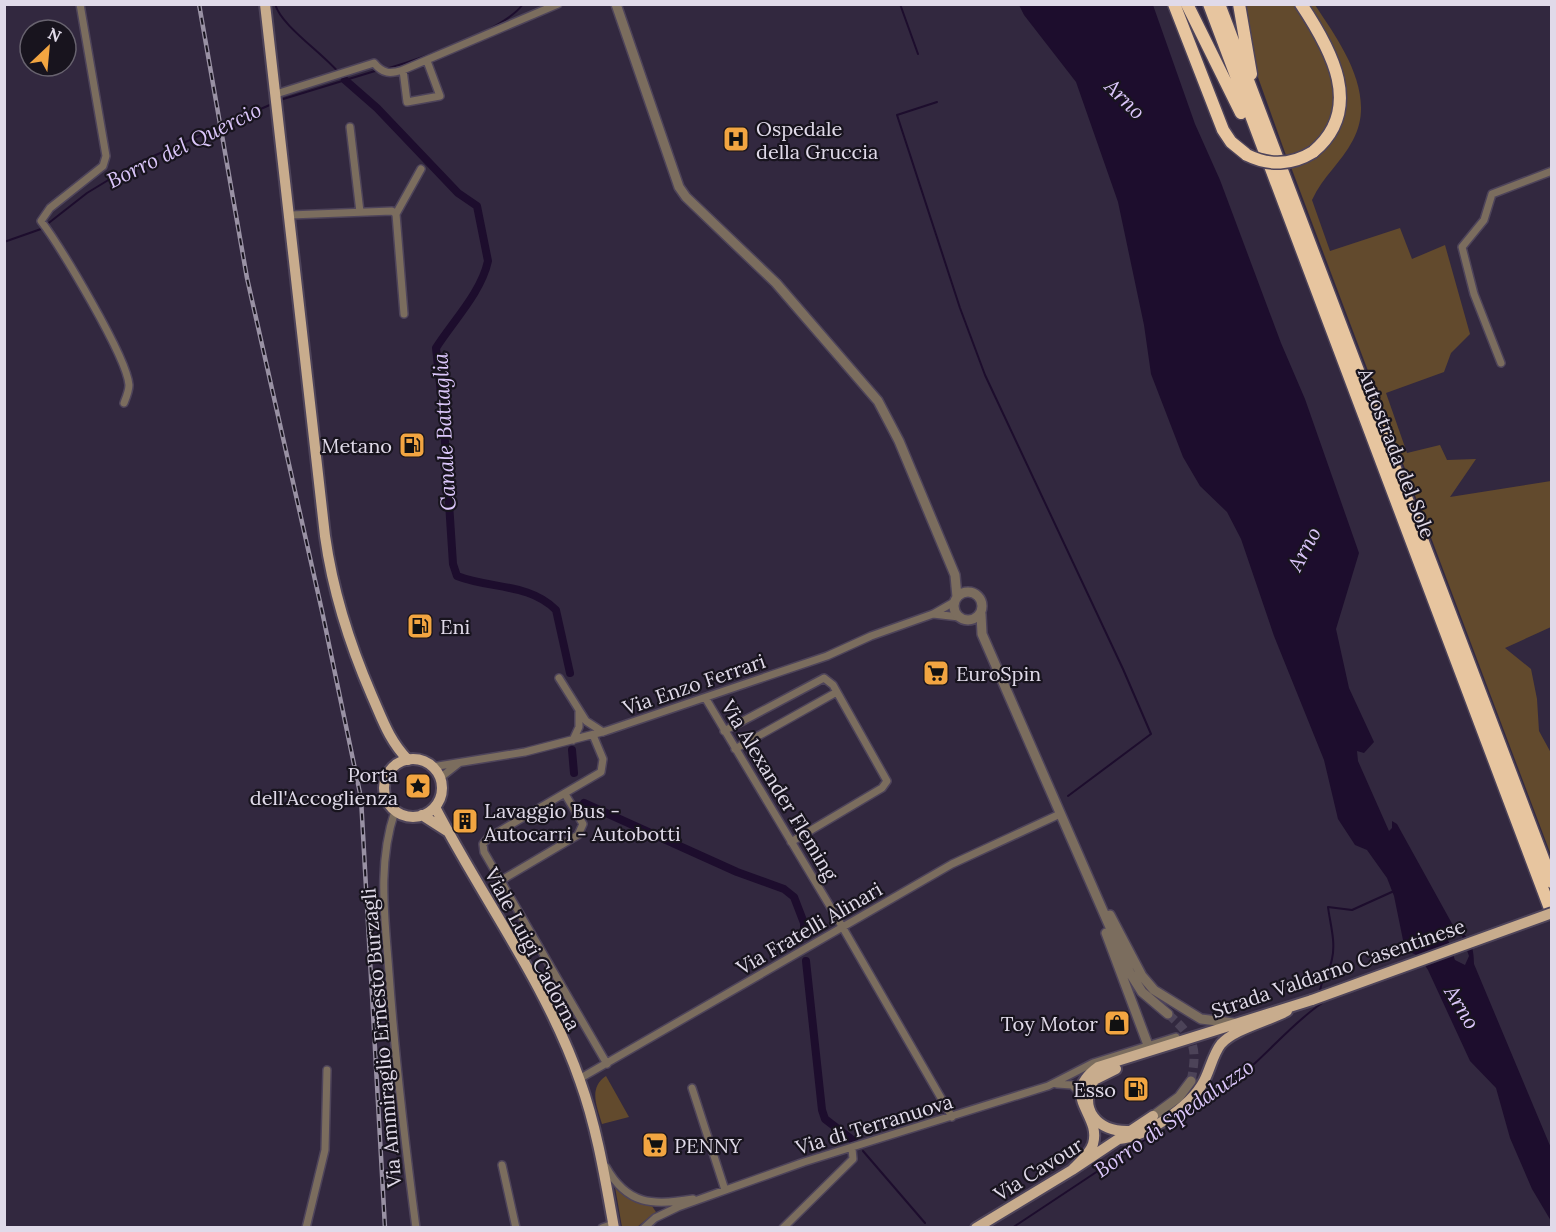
<svg xmlns="http://www.w3.org/2000/svg" width="1556" height="1232" font-family="Lora,serif">
  <style>
    .green { fill: #624a2d }
    .water { fill: #1d0d2d; fill-rule: evenodd }
    .lines { fill: none; stroke-linecap: round; stroke-linejoin: round }
    .stream { stroke: #1d0d2d; stroke-width: 2 }
    .canal { stroke: #1d0d2d; stroke-width: 8 }
    .tertiary-tunnel { stroke: #4c4358; stroke-width: 9; stroke-dasharray: 9 4.5; stroke-linecap: butt }
    .minor-casing { stroke: #4e445a; stroke-width: 10 }
    .tertiary-casing { stroke: #4e445a; stroke-width: 12 }
    .primary-casing { stroke: #4e445a; stroke-width: 14 }
    .motorway-casing { stroke: #4e445a; stroke-width: 15 }
    .minor { stroke: #7b6d5e; stroke-width: 7 }
    .tertiary { stroke: #7b6d5e; stroke-width: 9 }
    .primary { stroke: #c8ac8d; stroke-width: 10 }
    .motorway { stroke: #e7c59f; stroke-width: 12 }
    .rail-casing { stroke: #9991a4; stroke-width: 4.5 }
    .rail { stroke: #18141e; stroke-width: 2; stroke-dasharray: 7; stroke-linecap: butt }
    .primary-bridge-casing { stroke: #4e445a; stroke-width: 14; stroke-linecap: butt }
    .motorway-bridge-casing { stroke: #4e445a; stroke-width: 15; stroke-linecap: butt }
    .primary-bridge { stroke: #c8ac8d; stroke-width: 10 }
    .motorway-bridge { stroke: #e7c59f; stroke-width: 12 }
    .labels { text-anchor: middle; dominant-baseline: central; stroke-width: 4.5; stroke-linejoin: round; paint-order: stroke }
    .poi-label { font-size: 20px; fill: #e0dae9; stroke: #18141e; text-anchor: start }
    .street-label { font-size: 20px; fill: #e0dae9; stroke: #18141e }
    .water-label { font-size: 21px; font-style: italic; fill: #dcc7fb; stroke: #18141e }
  </style>
  <rect width="100%" height="100%" fill="#32283f"/>
  <!-- green -->
  <path class="green" d="M 1242,5 L 1294,5 C 1318,40 1354,90 1324,132 C 1320,136 1317,143 1312,146 C 1305,152 1295,155 1287,158 L 1250,55 Z
    M 1304,5 L 1315,5 C 1339,41 1378,94 1353,140 C 1341,163 1323,176 1312,200 L 1330,251 L 1400,228 L 1412,259 L 1445,245 L 1470,334 L 1451,353 L 1444,372 L 1386,393 L 1407,453 L 1440,445 L 1447,460 L 1476,459 L 1450,497 L 1551,481 L 1551,627 L 1505,648 L 1531,669 L 1537,699 L 1539,731 L 1551,753 L 1551,855 L 1291,167 C 1327,158 1330,130 1343,99 Z
    M 606,1076 L 629,1117 L 602,1124 C 597,1107 588,1088 606,1076 Z
    M 615,1187 C 626,1199 636,1203 652,1206 L 656,1212 L 637,1227 L 622,1227 Z"/>
  <!-- water -->
  <path class="water" d="M 1019,5 L 1153,5 L 1195,124 L 1220,180 L 1281,343 L 1305,399 L 1359,553 L 1336,629 L 1349,688 L 1374,742 L 1364,753 L 1357,751 L 1358,761 L 1389,831 L 1392,828 L 1392,821 L 1397,824 L 1455,929 C 1471,935 1474,949 1474,964 L 1551,1148 L 1551,1221 L 1532,1189 L 1510,1138 L 1496,1088 L 1470,1061 L 1428,970 L 1419,956 L 1409,952 L 1403,940 L 1394,896 L 1387,878 L 1367,850 L 1355,845 L 1338,819 L 1324,760 L 1274,636 L 1241,539 L 1227,512 L 1200,486 L 1183,457 L 1151,374 L 1144,325 L 1118,202 L 1076,82 L 1024,15 ZM 1452,932 L 1462,936 L 1469,956 L 1465,965 L 1455,960 L 1448,940 Z"/>
  <g class="lines">
    <!-- stream -->
    <path class="stream" d="M 275,4 C 282,28 328,56 345,80
      M 900,4 L 918,54
      M 386,69 C 419,59 504,31 523,4
      M 280,100 L 375,71
      M 937,102 L 897,115 L 960,308 L 985,375 L 1123,669 L 1151,734 L 1068,796
      M 4,242 L 41,229 L 87,193 L 133,165 L 272,104
      M 1320,994 C 1319,981 1330,972 1332,959 C 1336,942 1330,923 1328,907 L 1352,910 L 1394,891
      M 863,1151 L 925,1223
      M 1012,1228 L 1238,1078 C 1267,1055 1291,1024 1322,1003 L 1321,999"/>
    <!-- canal -->
    <path class="canal" d="M 345,80 L 377,108 L 458,193 L 477,206 L 488,261 C 481,293 453,321 436,348 L 443,411 L 453,564 L 457,576 C 490,589 529,583 556,610 L 570,673
      M 572,750 L 574,773
      M 584,803 L 737,872 L 784,889 L 794,897 L 804,923 L 804,935
      M 806,961 L 822,1110 L 825,1119 L 855,1142"/>
    <!-- tertiary-tunnel -->
    <path class="tertiary-tunnel" d="M 1168,1014 C 1194,1037 1198,1047 1191,1081"/>
    <!-- minor casing -->
    <g class="minor-casing">
      <path id="minor" d="M 80,4 L 106,156 L 103,166 L 50,208 L 41,221 C 60,246 127,357 129,385 C 129,391 126,398 124,403
        M 403,70 L 407,102 L 440,96 L 427,61
        M 276,94 L 374,63 C 383,74 390,74 403,70 L 558,4
        M 350,127 L 360,212
        M 290,215 L 392,211 L 396,214
        M 404,314 L 396,214 L 421,169
        M 1501,363 L 1474,294 L 1462,247 L 1484,220 L 1492,194 L 1552,171
        M 933,614 L 959,617
        M 559,678 L 586,721 L 603,732
        M 706,699 L 843,928 L 952,1117
        M 724,731 L 824,678 L 833,685 L 887,781 L 882,788 L 791,842
        M 593,735 L 603,759 L 601,772 L 488,838 L 483,844 L 484,852 L 607,1064
        M 573,740 L 579,727 L 579,712
        M 735,749 L 835,693
        M 432,767 L 525,752 L 606,731 L 827,656 L 871,636 L 933,614 L 954,602
        M 440,778 L 459,763
        M 395,811 C 377,864 385,918 389,973 C 395,1058 405,1143 416,1228
        M 500,881 L 578,835 L 583,824 L 565,794
        M 579,1079 L 952,864 L 1060,814
        M 1057,1084 L 1072,1085 L 1080,1093
        M 692,1088 L 725,1190
        M 502,1165 L 516,1228
        M 606,1167 C 627,1205 653,1206 693,1199
        M 306,1228 L 325,1150 L 327,1070
        M 602,1228 L 613,1224
        M 644,1228 L 655,1218 L 678,1207 L 804,1162 L 1048,1086 L 1093,1063 L 1176,1037
        M 783,1228 L 853,1159 L 852,1149"/>
    </g>
    <!-- tertiary casing -->
    <g class="tertiary-casing">
      <path id="tertiary" d="M 616,4 L 679,187 L 686,197 L 776,283 L 878,401 L 899,441 L 955,575 L 957,597
        M954 606a14 14 0 1 1 28 0a14 14 0 1 1-28 0Z
        M 981,614 L 982,634 L 1130,973 L 1142,992 L 1168,1014
        M 1110,915 L 1142,976 L 1154,990 L 1201,1019 L 1234,1023
        M 1106,933 L 1148,1045
        M 1153,1116 L 1179,1097 L 1191,1081"/>
    </g>
    <!-- primary casing -->
    <g class="primary-casing">
      <path id="primary" d="M 265,4 L 325,536 C 333,593 349,643 372,696 C 383,721 389,740 408,760
        M384 788a29 29 0 1 1 58 0a29 29 0 1 1-58 0Z
        M 435,807 C 482,898 546,983 580,1081 C 597,1128 605,1178 614,1228
        M 422,815 L 447,831
        M 1116,1069 L 1094,1080 C 1078,1109 1097,1132 1129,1131
        M 1119,1139 C 1146,1137 1191,1106 1204,1081 C 1210,1070 1213,1054 1221,1044 C 1234,1029 1269,1021 1287,1011
        M 1072,1170 C 1079,1163 1090,1154 1093,1144 C 1102,1114 1058,1096 1098,1067 L 1312,1000
        M 976,1228 L 1072,1170 L 1153,1116"/>
    </g>
    <!-- motorway casing -->
    <g class="motorway-casing">
      <path id="motorway" d="M 1174,4 L 1223,130 L 1231,142 L 1247,155
        M 1187,4 L 1241,113
        M 1209,4 L 1552,914
        M 1219,4 L 1552,882
        M 1239,4 L 1251,74
        M 1301,4 C 1331,49 1365,109 1313,152"/>
    </g>
    <!-- minor -->
    <use href="#minor" class="minor"/>
    <!-- tertiary -->
    <use href="#tertiary" class="tertiary"/>
    <!-- primary -->
    <use href="#primary" class="primary"/>
    <!-- motorway -->
    <use href="#motorway" class="motorway"/>
    <!-- rail casing -->
    <g class="rail-casing">
      <path id="rail" d="M 199,4 L 247,278 L 322,611 L 361,798 L 385,1228"/>
    </g>
    <!-- rail -->
    <use href="#rail" class="rail"/>
    <!-- primary-bridge casing -->
    <g class="primary-bridge-casing">
      <path id="primary-bridge" d="M 1312,1000 L 1552,913"/>
    </g>
    <!-- motorway-bridge casing -->
    <g class="motorway-bridge-casing">
      <path id="motorway-bridge" d="M 1247,155 C 1269,166 1292,165 1313,152"/>
    </g>
    <!-- primary-bridge -->
    <use href="#primary-bridge" class="primary-bridge"/>
    <!-- motorway-bridge -->
    <use href="#motorway-bridge" class="motorway-bridge"/>
  </g>
  <!-- icons -->
  <defs>
    <g id="hospital-square" transform="scale(1.35)"><rect x="-9" y="-9" width="18" height="18" rx="4" fill="#f2a541" stroke="#18141e"/><path d="M-5-5h3v3.5h4V-5h3V5h-3V1.5h-4V5h-3Z" fill="#111"/></g>
    <g id="fuel-square" transform="scale(1.35)"><rect x="-9" y="-9" width="18" height="18" rx="4" fill="#f2a541" stroke="#18141e"/><path d="M-5.5-6h7V0h2V4h1.3V-2.5L3-4.5l.8-.8L6-3V5H2.5V1h-1V6h-7ZM-4.2-4.7v3.2H.2V-4.7Z" fill="#111"/></g>
    <g id="supermarket-square" transform="scale(1.35)"><rect x="-9" y="-9" width="18" height="18" rx="4" fill="#f2a541" stroke="#18141e"/><path d="M-6-5.5h2.5l.6 2H6L4.5 2H-2.5L-4.4-4H-6ZM-1.5 3.2a1.3 1.3 0 1 0 .1 0ZM3 3.2a1.3 1.3 0 1 0 .1 0Z" fill="#111"/></g>
    <g id="sight-square" transform="scale(1.35)"><rect x="-9" y="-9" width="18" height="18" rx="4" fill="#f2a541" stroke="#18141e"/><path d="M0-6L1.8-2.2L6-1.7L2.9 1.2L3.7 5.4L0 3.3L-3.7 5.4L-2.9 1.2L-6-1.7L-1.8-2.2Z" fill="#111"/></g>
    <g id="building-square" transform="scale(1.35)"><rect x="-9" y="-9" width="18" height="18" rx="4" fill="#f2a541" stroke="#18141e"/><path d="M-4-6H4V6H1V3H-1V6H-4ZM-2.5-4.3h1.7v1.8h-1.7ZM.8-4.3h1.7v1.8H.8ZM-2.5-1h1.7V.8h-1.7ZM.8-1h1.7V.8H.8Z" fill="#111"/></g>
    <g id="shop-square" transform="scale(1.35)"><rect x="-9" y="-9" width="18" height="18" rx="4" fill="#f2a541" stroke="#18141e"/><path d="M-5-2.5h2.3a2.7 3.5 0 0 1 5.4 0H5L5.5 6h-11ZM-1.5-2.5h3a1.5 2.3 0 0 0-3 0Z" fill="#111"/></g>
  </defs>
  <g fill-rule="evenodd">
    <use href="#hospital-square" x="736" y="139"/>
    <use href="#fuel-square" x="412" y="445"/>
    <use href="#fuel-square" x="420" y="626"/>
    <use href="#supermarket-square" x="936" y="673"/>
    <use href="#sight-square" x="418" y="786"/>
    <use href="#building-square" x="465" y="821"/>
    <use href="#shop-square" x="1117" y="1023"/>
    <use href="#fuel-square" x="1136" y="1089"/>
    <use href="#supermarket-square" x="655" y="1145"/>
  </g>
  <g class="labels">
    <!-- poi labels -->
    <g class="poi-label">
      <text x="756" y="128">Ospedale<tspan x="756" dy="23">della Gruccia</tspan></text>
      <text x="392" y="445" text-anchor="end">Metano</text>
      <text x="440" y="626">Eni</text>
      <text x="956" y="673">EuroSpin</text>
      <text x="398" y="774" text-anchor="end">Porta<tspan x="398" dy="23">dell'Accoglienza</tspan></text>
      <text x="484" y="810">Lavaggio Bus -<tspan x="484" dy="23">Autocarri - Autobotti</tspan></text>
      <text x="1098" y="1023" text-anchor="end">Toy Motor</text>
      <text x="1116" y="1089" text-anchor="end">Esso</text>
      <text x="674" y="1145">PENNY</text>
    </g>
    <!-- street labels -->
    <g class="street-label">
      <text transform="translate(1397 453) rotate(69)">Autostrada del Sole</text>
      <text transform="translate(694 684) rotate(-19)">Via Enzo Ferrari</text>
      <text transform="translate(780 790) rotate(59)">Via Alexander Fleming</text>
      <text transform="translate(809 928) rotate(-30)">Via Fratelli Alinari</text>
      <text transform="translate(533 949) rotate(62)">Viale Luigi Cadorna</text>
      <text transform="translate(1338 968) rotate(-19)">Strada Valdarno Casentinese</text>
      <text transform="translate(381 1038) rotate(-95)">Via Ammiraglio Ernesto Burzagli</text>
      <text transform="translate(874 1124) rotate(-17)">Via di Terranuova</text>
      <text transform="translate(1038 1169) rotate(-32)">Via Cavour</text>
    </g>
    <!-- water labels -->
    <g class="water-label">
      <text transform="translate(1125 99) rotate(45)">Arno</text>
      <text transform="translate(184 145) rotate(-26)">Borro del Quercio</text>
      <text transform="translate(444 432) rotate(-93)">Canale Battaglia</text>
      <text transform="translate(1304 549) rotate(-62)">Arno</text>
      <text transform="translate(1462 1007) rotate(59)">Arno</text>
      <text transform="translate(1174 1118) rotate(-35)">Borro di Spedaluzzo</text>
    </g>
  </g>
  <!-- border -->
  <rect width="1556" height="1232" fill="none" stroke="#e0dae9" stroke-width="12"/>
  <!-- north arrow -->
  <g transform="translate(48 48) rotate(26)"><circle r="28" fill="#18141e" stroke="#68636f" stroke-width="1.5"/>
  <path d="M0-4.5L10 22L0 15L-10 22Z" fill="#f2a541"/>
  <text y="-9" font-size="16" font-weight="bold" text-anchor="middle" fill="#e0dae9">N</text>
  </g>
</svg>
